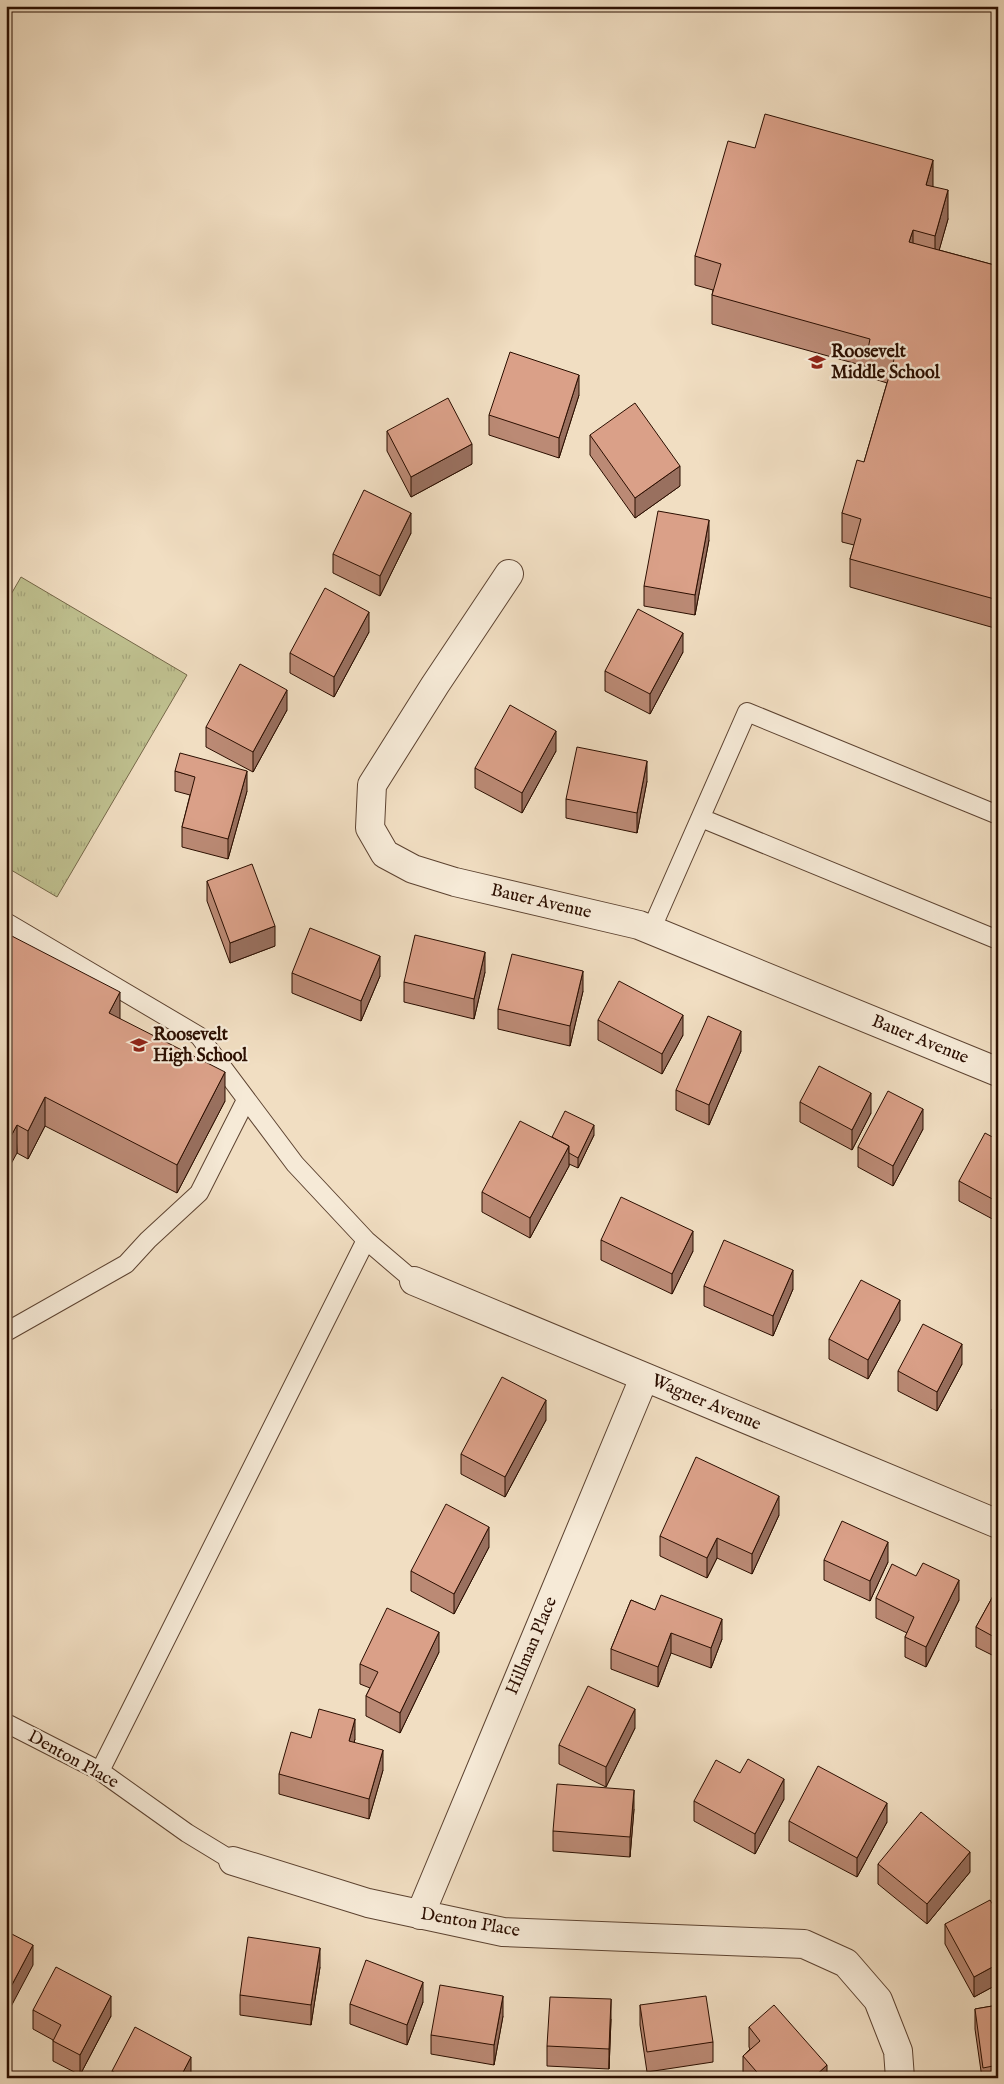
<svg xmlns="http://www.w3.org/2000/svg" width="1004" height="2084" font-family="'IM FELL English',serif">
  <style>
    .park { fill: url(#park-tufts); stroke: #756748 }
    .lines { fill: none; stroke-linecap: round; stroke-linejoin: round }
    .service-casing { stroke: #5c4230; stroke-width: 20 }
    .minor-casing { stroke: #5c4230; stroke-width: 30 }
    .service { stroke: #f6ead7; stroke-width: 18 }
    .minor { stroke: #f6ead7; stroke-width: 28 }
    .wall { fill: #bb8a75; stroke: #2b0e00 }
    .shaded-wall { fill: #99705f; stroke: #2b0e00 }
    .building { fill: #daa088; stroke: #2b0e00 }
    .labels { text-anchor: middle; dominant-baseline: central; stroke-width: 4.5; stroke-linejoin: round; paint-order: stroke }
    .poi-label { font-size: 18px; font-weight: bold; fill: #2b0e00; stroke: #f6ead7; text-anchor: start }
    .street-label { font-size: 18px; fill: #2b0e00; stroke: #f6ead7 }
  </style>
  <defs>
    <pattern id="park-tufts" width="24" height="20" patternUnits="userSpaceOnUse" patternTransform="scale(1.25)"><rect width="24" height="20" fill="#bfc08f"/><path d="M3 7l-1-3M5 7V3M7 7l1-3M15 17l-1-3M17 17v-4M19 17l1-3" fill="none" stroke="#a4a47a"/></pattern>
  </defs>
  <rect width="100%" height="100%" fill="#f1dec2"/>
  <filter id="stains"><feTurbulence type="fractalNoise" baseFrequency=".004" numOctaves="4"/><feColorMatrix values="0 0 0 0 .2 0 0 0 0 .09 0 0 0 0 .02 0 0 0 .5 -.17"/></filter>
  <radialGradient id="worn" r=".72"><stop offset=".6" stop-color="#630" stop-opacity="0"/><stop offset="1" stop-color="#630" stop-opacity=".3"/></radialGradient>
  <!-- park -->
  <path class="park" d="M 21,577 L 187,675 L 57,897 L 6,867 L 6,603 Z"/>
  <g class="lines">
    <!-- service casing -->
    <g class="service-casing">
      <path id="service" d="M 701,818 L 998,940
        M 6,922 L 199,1036 L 295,1164 L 366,1240 L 414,1281
        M 651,930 L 747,712 L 998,815
        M 6,1332 L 126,1264 L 148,1240 L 199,1193 L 246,1100
        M 6,1723 L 100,1771 L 187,1833 L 233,1861
        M 100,1771 L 366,1240"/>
    </g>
    <!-- minor casing -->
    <g class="minor-casing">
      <path id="minor" d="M 509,574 L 435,685 L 372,785 L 370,828 L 385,854 L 413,869 L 455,882 L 639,925 L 998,1072
        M 414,1281 L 998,1524
        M 233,1861 L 368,1903 L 503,1932 L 804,1944 L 846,1963 L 878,2000 L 898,2051 L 900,2078
        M 420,1915 L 644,1378"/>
    </g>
    <!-- service -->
    <use href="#service" class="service"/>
    <!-- minor -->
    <use href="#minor" class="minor"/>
  </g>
  <!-- wall -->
  <path class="wall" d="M 755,148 L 933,186 L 948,219 L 939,250 L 998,266 L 998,629 L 850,587 L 850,559 L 854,545 L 842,542 L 842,513 L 864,462 L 887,383 L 868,377 L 868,367 L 712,324 L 712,295 L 713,290 L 695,285 L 695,256 Z
    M 579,395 L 559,458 L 489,435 L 489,415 Z
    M 387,431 L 472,464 L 411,497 L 387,451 Z
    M 590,435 L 680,486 L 635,518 L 590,455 Z
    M 411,533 L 380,596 L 333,573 L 333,554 Z
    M 709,540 L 695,615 L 644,606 L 644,586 Z
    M 369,632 L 334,697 L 290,673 L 290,653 Z
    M 683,652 L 650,714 L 605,691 L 605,671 Z
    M 287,710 L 253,772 L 206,747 L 206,727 Z
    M 556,751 L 522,813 L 475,788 L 475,768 Z
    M 175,771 L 247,791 L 228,859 L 182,847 L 182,827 L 190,795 L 175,791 Z
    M 647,781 L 637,833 L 566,818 L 566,799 Z
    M 207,881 L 275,946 L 230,963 L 207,901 Z
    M 6,933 L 120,1019 L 225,1101 L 177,1193 L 45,1126 L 28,1159 L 17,1153 Z
    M 485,972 L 474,1019 L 404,1002 L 404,982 Z
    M 292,973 L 380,976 L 361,1021 L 292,993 Z
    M 583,991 L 570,1046 L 498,1029 L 498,1009 Z
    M 598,1020 L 683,1035 L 662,1074 L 598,1040 Z
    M 741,1051 L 709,1125 L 676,1110 L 676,1090 Z
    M 800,1102 L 871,1113 L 852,1150 L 800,1122 Z
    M 923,1129 L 893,1186 L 858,1167 L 858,1147 Z
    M 594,1135 L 578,1168 L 569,1164 L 569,1166 L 530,1238 L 482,1212 L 482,1192 L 552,1137 Z
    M 998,1140 L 998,1222 L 959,1201 L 959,1181 Z
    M 601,1240 L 693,1251 L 672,1294 L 601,1260 Z
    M 704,1286 L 793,1289 L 773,1336 L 704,1306 Z
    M 900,1320 L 868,1379 L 829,1359 L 829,1339 Z
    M 962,1364 L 937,1411 L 898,1391 L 898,1371 Z
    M 998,1395 L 998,1432 L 992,1430 L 992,1410 Z
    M 546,1420 L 505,1497 L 461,1474 L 461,1454 Z
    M 779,1515 L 752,1574 L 717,1558 L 707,1578 L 660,1556 L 660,1536 Z
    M 489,1547 L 454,1614 L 411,1591 L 411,1571 Z
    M 824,1560 L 888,1562 L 870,1601 L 824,1580 Z
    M 998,1587 L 998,1658 L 976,1647 L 976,1627 Z
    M 876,1598 L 959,1600 L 926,1667 L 905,1657 L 905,1637 L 907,1633 L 876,1618 Z
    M 631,1600 L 722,1639 L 711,1668 L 671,1653 L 658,1687 L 611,1669 L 611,1649 Z
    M 439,1652 L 400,1733 L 366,1716 L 366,1696 L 370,1688 L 360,1684 L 360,1664 Z
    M 635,1728 L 606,1787 L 559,1764 L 559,1745 Z
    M 311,1738 L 355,1739 L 354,1742 L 383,1770 L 369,1819 L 279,1794 L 279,1774 Z
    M 740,1773 L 784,1799 L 755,1854 L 694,1821 L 694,1801 Z
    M 634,1809 L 630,1857 L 553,1851 L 553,1831 Z
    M 789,1821 L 887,1822 L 857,1877 L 789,1841 Z
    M 878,1864 L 970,1872 L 927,1924 L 878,1884 Z
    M 998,1913 L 998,1984 L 974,1997 L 945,1944 L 945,1924 Z
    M 320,1967 L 311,2025 L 240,2015 L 240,1995 Z
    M 423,2002 L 407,2045 L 350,2024 L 350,2004 Z
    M 640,2005 L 713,2042 L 713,2062 L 647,2072 L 640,2025 Z
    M 998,2005 L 998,2078 L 982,2078 L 975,2029 L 975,2009 Z
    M 33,2010 L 111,2016 L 80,2075 L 53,2061 L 53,2040 L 33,2029 Z
    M 503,2016 L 494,2065 L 431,2054 L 431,2035 Z
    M 611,2019 L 609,2069 L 547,2066 L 547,2046 Z
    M 749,2027 L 827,2078 L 744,2078 L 743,2076 L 743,2056 L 750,2049 L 749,2047 Z
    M 112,2071 L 191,2077 L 112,2078 Z"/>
  <!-- shaded-wall -->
  <path class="shaded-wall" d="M 933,160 L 933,189 L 926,185 Z
    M 948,190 L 948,219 L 935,265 L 935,236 Z
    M 913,230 L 913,259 L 909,242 Z
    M 579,375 L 579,395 L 559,458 L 559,438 Z
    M 472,444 L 472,464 L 411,497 L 411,477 Z
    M 680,466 L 680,486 L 635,518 L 635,498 Z
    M 411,513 L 411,533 L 380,596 L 380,576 Z
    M 709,520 L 709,540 L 695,615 L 695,595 Z
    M 369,612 L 369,632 L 334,697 L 334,677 Z
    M 683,633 L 683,652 L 650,714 L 650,694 Z
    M 287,690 L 287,710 L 253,772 L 253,752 Z
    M 556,731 L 556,751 L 522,813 L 522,793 Z
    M 647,761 L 647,781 L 637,833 L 637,813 Z
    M 247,771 L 247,791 L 228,859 L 228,839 Z
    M 275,926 L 275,946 L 230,963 L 230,943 Z
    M 485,952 L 485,972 L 474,1019 L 474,999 Z
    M 380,956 L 380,976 L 361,1021 L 361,1001 Z
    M 583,971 L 583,991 L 570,1046 L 570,1026 Z
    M 120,992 L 120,1020 L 109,1013 Z
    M 683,1015 L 683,1035 L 662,1074 L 662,1054 Z
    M 741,1031 L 741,1051 L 709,1125 L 709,1105 Z
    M 225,1072 L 225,1101 L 177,1193 L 177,1165 Z
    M 871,1093 L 871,1113 L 852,1150 L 852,1130 Z
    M 45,1097 L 45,1126 L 28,1159 L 28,1131 Z
    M 923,1109 L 923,1129 L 893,1186 L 893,1166 Z
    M 17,1125 L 17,1153 L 6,1173 L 6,1145 Z
    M 594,1125 L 594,1135 L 578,1168 L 578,1158 Z
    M 569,1146 L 569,1166 L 530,1238 L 530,1218 Z
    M 693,1231 L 693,1251 L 672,1294 L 672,1274 Z
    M 793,1270 L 793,1289 L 773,1336 L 773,1316 Z
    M 900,1300 L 900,1320 L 868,1379 L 868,1360 Z
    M 962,1344 L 962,1364 L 937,1411 L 937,1392 Z
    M 546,1400 L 546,1420 L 505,1497 L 505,1477 Z
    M 779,1496 L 779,1515 L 752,1574 L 752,1554 Z
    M 489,1527 L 489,1547 L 454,1614 L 454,1594 Z
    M 717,1538 L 717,1558 L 707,1578 L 707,1558 Z
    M 888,1542 L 888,1562 L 870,1601 L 870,1581 Z
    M 959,1580 L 959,1600 L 926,1667 L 926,1647 Z
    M 722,1619 L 722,1639 L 711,1668 L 711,1648 Z
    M 439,1632 L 439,1652 L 400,1733 L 400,1713 Z
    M 671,1633 L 671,1653 L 658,1687 L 658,1667 Z
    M 635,1709 L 635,1728 L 606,1787 L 606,1767 Z
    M 355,1719 L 355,1739 L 349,1761 L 349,1741 Z
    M 383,1750 L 383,1770 L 369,1819 L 369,1799 Z
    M 784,1779 L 784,1799 L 755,1854 L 755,1834 Z
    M 634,1790 L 634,1809 L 630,1857 L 630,1837 Z
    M 887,1803 L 887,1822 L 857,1877 L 857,1858 Z
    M 970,1852 L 970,1872 L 927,1924 L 927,1904 Z
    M 33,1945 L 33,1965 L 6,2016 L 6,1996 Z
    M 320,1948 L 320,1967 L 311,2025 L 311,2005 Z
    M 998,1964 L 998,1984 L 974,1997 L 974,1977 Z
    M 423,1982 L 423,2002 L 407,2045 L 407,2025 Z
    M 111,1996 L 111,2016 L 80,2075 L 80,2055 Z
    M 503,1996 L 503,2016 L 494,2065 L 494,2045 Z
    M 611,1999 L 611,2019 L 609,2069 L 609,2049 Z
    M 191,2057 L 191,2078 L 180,2078 Z
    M 827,2065 L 827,2078 L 813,2078 Z"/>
  <!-- building -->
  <path class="building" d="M 765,114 L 933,160 L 926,185 L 948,190 L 935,236 L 913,230 L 909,242 L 998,266 L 998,600 L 850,559 L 861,519 L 842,513 L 857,460 L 864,462 L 895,356 L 868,349 L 870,339 L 712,295 L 721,264 L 695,256 L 728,141 L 755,148 Z
    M 510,352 L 579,375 L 559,438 L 489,415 Z
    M 448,398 L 472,444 L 411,477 L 387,431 Z
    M 635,403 L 680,466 L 635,498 L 590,435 Z
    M 364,490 L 411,513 L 380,576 L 333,554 Z
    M 658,511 L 709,520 L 695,595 L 644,586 Z
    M 325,588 L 369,612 L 334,677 L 290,653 Z
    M 638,609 L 683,633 L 650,694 L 605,671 Z
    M 240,664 L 287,690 L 253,752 L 206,727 Z
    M 510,705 L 556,731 L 522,793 L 475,768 Z
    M 577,747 L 647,761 L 637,813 L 566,799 Z
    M 180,753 L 247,771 L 228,839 L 182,827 L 195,777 L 175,771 Z
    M 252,864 L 275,926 L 230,943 L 207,881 Z
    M 310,928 L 380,956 L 361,1001 L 292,973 Z
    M 6,933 L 120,992 L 109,1013 L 225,1072 L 177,1165 L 45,1097 L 28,1131 L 17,1125 L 6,1145 Z
    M 415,935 L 485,952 L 474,999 L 404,982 Z
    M 512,954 L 583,971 L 570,1026 L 498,1009 Z
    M 619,981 L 683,1015 L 662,1054 L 598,1020 Z
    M 708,1016 L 741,1031 L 709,1105 L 676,1090 Z
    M 819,1066 L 871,1093 L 852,1130 L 800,1102 Z
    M 888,1091 L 923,1109 L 893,1166 L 858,1147 Z
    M 565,1111 L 594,1125 L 578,1158 L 569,1153 L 569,1146 L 552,1137 Z
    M 520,1121 L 569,1146 L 530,1218 L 482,1192 Z
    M 985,1133 L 998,1140 L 998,1202 L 959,1181 Z
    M 621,1197 L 693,1231 L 672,1274 L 601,1240 Z
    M 724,1240 L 793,1270 L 773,1316 L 704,1286 Z
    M 861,1280 L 900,1300 L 868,1360 L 829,1339 Z
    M 923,1324 L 962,1344 L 937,1392 L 898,1371 Z
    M 502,1377 L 546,1400 L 505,1477 L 461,1454 Z
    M 998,1395 L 998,1412 L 992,1410 Z
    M 696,1457 L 779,1496 L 752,1554 L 717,1538 L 707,1558 L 660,1536 Z
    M 446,1504 L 489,1527 L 454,1594 L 411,1571 Z
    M 842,1521 L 888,1542 L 870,1581 L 824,1560 Z
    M 923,1563 L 959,1580 L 926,1647 L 905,1637 L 914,1617 L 876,1598 L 892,1564 L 916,1576 Z
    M 998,1587 L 998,1639 L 976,1627 Z
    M 661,1595 L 722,1619 L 711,1648 L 671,1633 L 658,1667 L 611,1649 L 631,1600 L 655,1610 Z
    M 387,1608 L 439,1632 L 400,1713 L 366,1696 L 378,1672 L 360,1664 Z
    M 588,1686 L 635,1709 L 606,1767 L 559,1745 Z
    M 319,1709 L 355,1719 L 349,1741 L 383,1750 L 369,1799 L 279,1774 L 291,1732 L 311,1738 Z
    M 748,1759 L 784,1779 L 755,1834 L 694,1801 L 716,1760 L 740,1773 Z
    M 818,1766 L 887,1803 L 857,1858 L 789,1821 Z
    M 557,1784 L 634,1790 L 630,1837 L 553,1831 Z
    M 921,1812 L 970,1852 L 927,1904 L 878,1864 Z
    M 990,1900 L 998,1913 L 998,1964 L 974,1977 L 945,1924 Z
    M 6,1931 L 33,1945 L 6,1996 Z
    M 248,1937 L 320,1948 L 311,2005 L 240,1995 Z
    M 366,1960 L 423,1982 L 407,2025 L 350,2004 Z
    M 56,1967 L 111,1996 L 80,2055 L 53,2041 L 61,2025 L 33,2010 Z
    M 440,1985 L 503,1996 L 494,2045 L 431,2035 Z
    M 706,1996 L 713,2042 L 647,2052 L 640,2005 Z
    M 550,1997 L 611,1999 L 609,2049 L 547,2046 Z
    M 774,2005 L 827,2065 L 813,2078 L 762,2078 L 743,2056 L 760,2041 L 749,2027 Z
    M 998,2005 L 998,2065 L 983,2068 L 975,2009 Z
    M 135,2027 L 191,2057 L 180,2078 L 125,2078 L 112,2071 Z"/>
  <!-- icons -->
  <defs>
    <g id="school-bare" transform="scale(1.35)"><path d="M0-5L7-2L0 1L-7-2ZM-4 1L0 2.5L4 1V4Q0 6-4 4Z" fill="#8f2418" stroke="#f6ead7" stroke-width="2.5" paint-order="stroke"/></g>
  </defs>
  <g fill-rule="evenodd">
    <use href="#school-bare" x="817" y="362"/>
    <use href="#school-bare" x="139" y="1045"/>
  </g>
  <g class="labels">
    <!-- poi labels -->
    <g class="poi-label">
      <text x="831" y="352">Roosevelt<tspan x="831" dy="21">Middle School</tspan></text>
      <text x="153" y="1035">Roosevelt<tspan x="153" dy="21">High School</tspan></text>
    </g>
    <!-- street labels -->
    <g class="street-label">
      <text transform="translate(541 902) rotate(13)">Bauer Avenue</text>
      <text transform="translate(920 1040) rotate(22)">Bauer Avenue</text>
      <text transform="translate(706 1403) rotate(23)">Wagner Avenue</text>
      <text transform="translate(532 1646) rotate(-67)">Hillman Place</text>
      <text transform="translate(73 1760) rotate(29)">Denton Place</text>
      <text transform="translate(470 1923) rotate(10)">Denton Place</text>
    </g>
  </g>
  <!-- margin -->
  <rect width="1004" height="2084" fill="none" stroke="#f1dec2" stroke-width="25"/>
  <rect x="8" y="8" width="989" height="2069" fill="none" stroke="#2b0e00" stroke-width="2.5"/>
  <rect x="12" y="12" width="979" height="2059" fill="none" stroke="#2b0e00"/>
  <rect width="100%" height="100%" filter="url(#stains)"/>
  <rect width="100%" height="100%" fill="url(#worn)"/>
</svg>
